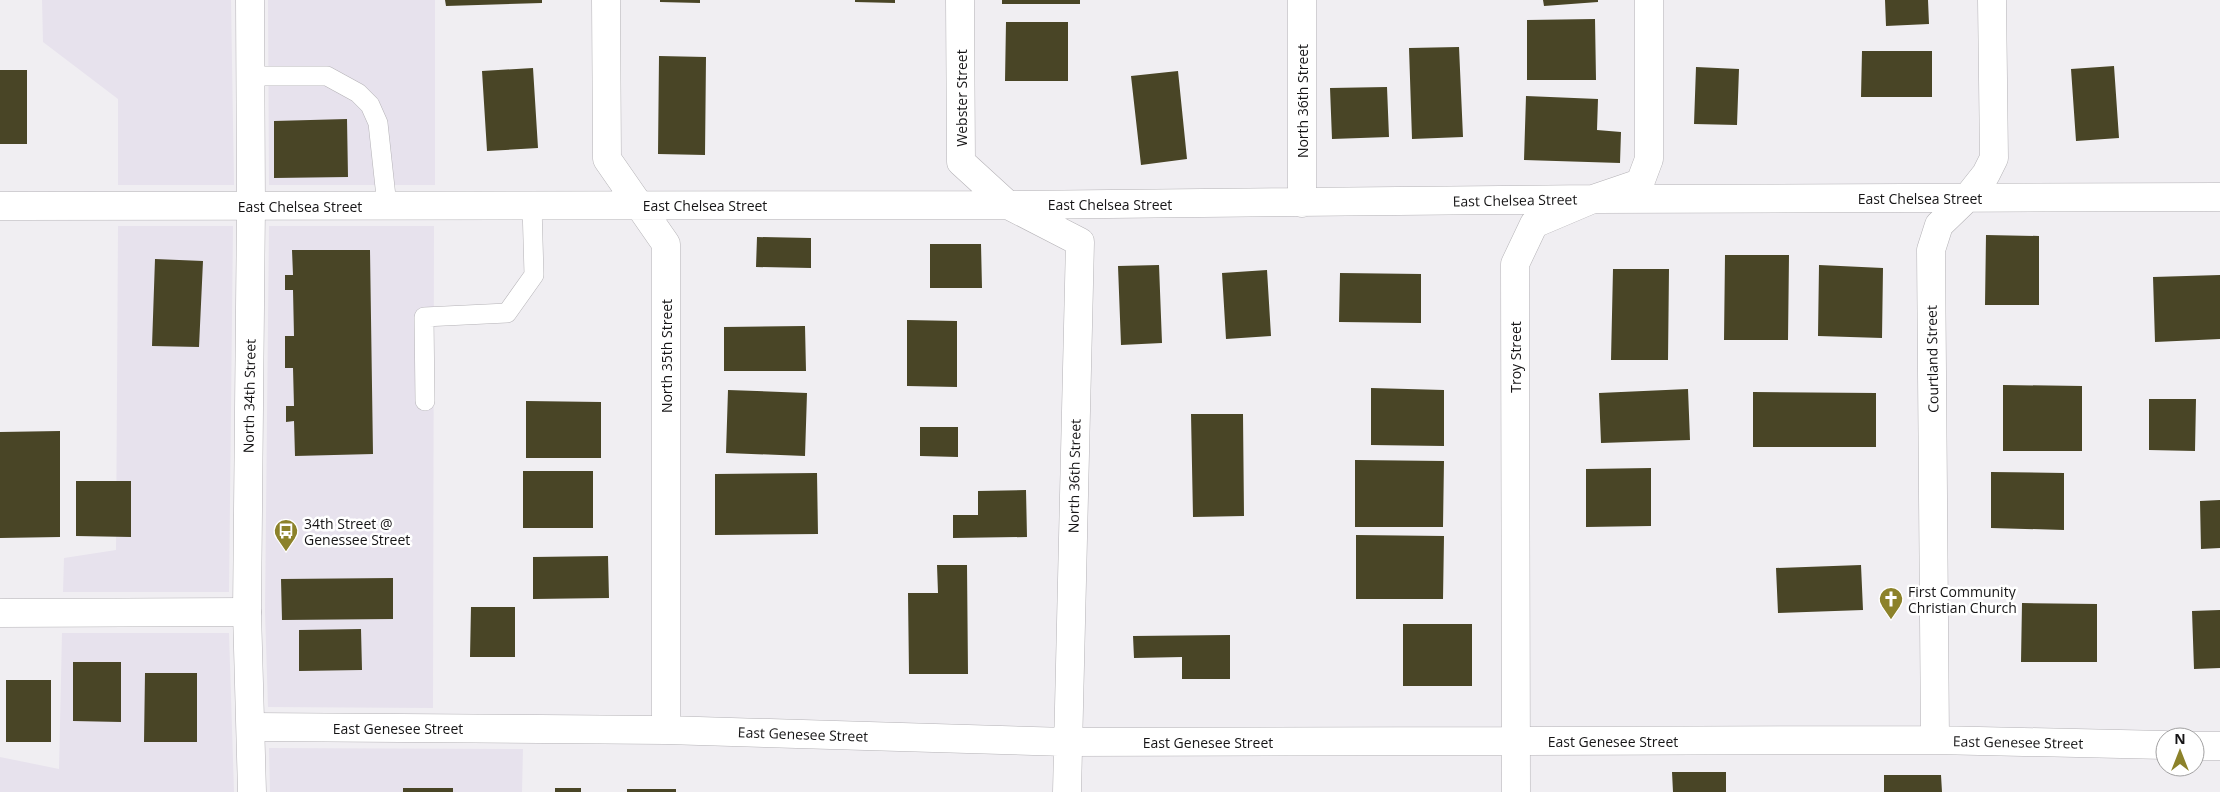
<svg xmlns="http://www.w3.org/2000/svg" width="2220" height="792" font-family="'Open Sans',sans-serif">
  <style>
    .built { fill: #e7e2ed }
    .building { fill: #494526 }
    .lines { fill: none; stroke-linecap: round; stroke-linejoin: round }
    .service-casing { stroke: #b4b2b6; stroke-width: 20 }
    .minor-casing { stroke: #b4b2b6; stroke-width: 29 }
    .tertiary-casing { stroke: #b4b2b6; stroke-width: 29 }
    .service { stroke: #fff; stroke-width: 19 }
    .minor { stroke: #fff; stroke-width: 28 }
    .tertiary { stroke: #fff; stroke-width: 28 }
    .labels { text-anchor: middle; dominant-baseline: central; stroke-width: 5; stroke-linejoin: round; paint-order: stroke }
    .street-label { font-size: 14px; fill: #161516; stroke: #fff }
    .poi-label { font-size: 14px; fill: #161516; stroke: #fff; text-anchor: start }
  </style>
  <rect width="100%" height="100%" fill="#f0eef2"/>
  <!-- built -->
  <path class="built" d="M 42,0 L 231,0 L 234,185 L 118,185 L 118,99 L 43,42 Z
    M 268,0 L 435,0 L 435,185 L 269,185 Z
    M 118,226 L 233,226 L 229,592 L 63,592 L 64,558 L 116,550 Z
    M 269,226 L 434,226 L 433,708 L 268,707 L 265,612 Z
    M 62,633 L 229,633 L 234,792 L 0,792 L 0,757 L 59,769 Z
    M 269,748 L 523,749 L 522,792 L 270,792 Z"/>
  <!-- building -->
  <path class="building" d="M 445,0 L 542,0 L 542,3 L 446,6 Z
    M 660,0 L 700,0 L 700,3 L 660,2 Z
    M 855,0 L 895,0 L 895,3 L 855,2 Z
    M 1002,0 L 1080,0 L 1080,4 L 1002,4 Z
    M 1543,0 L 1598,0 L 1598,2 L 1544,6 Z
    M 1885,0 L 1928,0 L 1929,24 L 1886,26 Z
    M 1595,19 L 1596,80 L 1527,80 L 1527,20 Z
    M 1006,22 L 1068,22 L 1068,81 L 1005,81 Z
    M 1459,47 L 1463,137 L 1412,139 L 1409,48 Z
    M 1862,51 L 1932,51 L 1932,97 L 1861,97 Z
    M 659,56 L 706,57 L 705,155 L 658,154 Z
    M 2114,66 L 2119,138 L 2076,141 L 2071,69 Z
    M 1696,67 L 1739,69 L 1737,125 L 1694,124 Z
    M 533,68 L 538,148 L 487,151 L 482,71 Z
    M 0,70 L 27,70 L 27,144 L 0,144 Z
    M 1178,71 L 1187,159 L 1141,165 L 1131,76 Z
    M 1387,87 L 1389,137 L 1332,139 L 1330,88 Z
    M 1526,96 L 1598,99 L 1597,130 L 1621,132 L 1620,163 L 1524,160 Z
    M 347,119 L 348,177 L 274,178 L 274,121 Z
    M 1986,235 L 2039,236 L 2039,305 L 1985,305 Z
    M 757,237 L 811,238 L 811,268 L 756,267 Z
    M 930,244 L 981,244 L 982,288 L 930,288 Z
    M 292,250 L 370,250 L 373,454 L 295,456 L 294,421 L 286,422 L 286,406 L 294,406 L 293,368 L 285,368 L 285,336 L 294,336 L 293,290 L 285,290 L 285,275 L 293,275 Z
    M 1725,255 L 1789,255 L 1788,340 L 1724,340 Z
    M 155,259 L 203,261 L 199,347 L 152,346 Z
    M 1159,265 L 1162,343 L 1121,345 L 1118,266 Z
    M 1819,265 L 1883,268 L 1882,338 L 1818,336 Z
    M 1613,269 L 1669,269 L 1668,360 L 1611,360 Z
    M 1267,270 L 1271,336 L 1226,339 L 1222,273 Z
    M 1340,273 L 1421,274 L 1421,323 L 1339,322 Z
    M 2220,275 L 2220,339 L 2155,342 L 2153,277 Z
    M 907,320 L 957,321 L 957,387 L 907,386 Z
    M 805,326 L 806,371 L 724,371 L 724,327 Z
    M 2003,385 L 2082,386 L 2082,451 L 2003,451 Z
    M 1371,388 L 1444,390 L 1444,446 L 1371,445 Z
    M 1688,389 L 1690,440 L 1601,443 L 1599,393 Z
    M 728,390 L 807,393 L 805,456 L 726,453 Z
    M 1753,392 L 1876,393 L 1876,447 L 1753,447 Z
    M 2149,399 L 2196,399 L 2195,451 L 2149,450 Z
    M 526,401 L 601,402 L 601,458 L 526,458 Z
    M 1191,414 L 1243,414 L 1244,516 L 1193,517 Z
    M 920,427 L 958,427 L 958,457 L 920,456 Z
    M 60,431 L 60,537 L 0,538 L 0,432 Z
    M 1355,460 L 1444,461 L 1443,527 L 1355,527 Z
    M 1651,468 L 1651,526 L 1586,527 L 1586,469 Z
    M 523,471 L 593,471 L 593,528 L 523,528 Z
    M 1991,472 L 2064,473 L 2064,530 L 1991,528 Z
    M 817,473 L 818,534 L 715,535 L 715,474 Z
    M 76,481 L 131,481 L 131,537 L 76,536 Z
    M 1026,490 L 1027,537 L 953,538 L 953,515 L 978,515 L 978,491 Z
    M 2220,500 L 2220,548 L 2201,549 L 2200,501 Z
    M 1356,535 L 1444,536 L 1443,599 L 1356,599 Z
    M 608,556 L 609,598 L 533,599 L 533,557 Z
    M 937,565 L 967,565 L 968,674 L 909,674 L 908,593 L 938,593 Z
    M 1861,565 L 1863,610 L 1778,613 L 1776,568 Z
    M 393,578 L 393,619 L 282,620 L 281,579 Z
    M 2022,603 L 2097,604 L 2097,662 L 2021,662 Z
    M 471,607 L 515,607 L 515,657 L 470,657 Z
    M 2220,610 L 2220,668 L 2194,669 L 2192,611 Z
    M 1403,624 L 1472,624 L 1472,686 L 1403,686 Z
    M 361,629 L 362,670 L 299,671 L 299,630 Z
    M 1230,635 L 1230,679 L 1182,679 L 1182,657 L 1134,658 L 1133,636 Z
    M 73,662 L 121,662 L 121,722 L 73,721 Z
    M 145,673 L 197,673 L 197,742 L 144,742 Z
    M 6,680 L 51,680 L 51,742 L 6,742 Z
    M 1672,772 L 1726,772 L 1726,792 L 1673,792 Z
    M 1884,775 L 1941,775 L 1942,792 L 1884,792 Z
    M 403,788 L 453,788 L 453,792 L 403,792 Z
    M 555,788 L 581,788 L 581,792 L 555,792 Z
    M 627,789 L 676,789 L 676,792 L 627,792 Z"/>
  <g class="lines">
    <!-- service casing -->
    <g class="service-casing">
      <path id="service" d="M 250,76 L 327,76 L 358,93 L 370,105 L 378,123 L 387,206
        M 425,401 L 424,317 L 507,313 L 534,275 L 532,205"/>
    </g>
    <!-- minor casing -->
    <g class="minor-casing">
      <path id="minor" d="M 606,0 L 607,159 L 666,244 L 666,730
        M 960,0 L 961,162 L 1008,205 L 1080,242 L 1067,792
        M 1302,203 L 1302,0
        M 0,206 L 1008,205 L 1593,199 L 2220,197
        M 0,613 L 247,612
        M 251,727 L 666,730 L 1067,742 L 1935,740 L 2165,745
        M 1935,740 L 1931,250 L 1939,225 L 1967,198 L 1986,174 L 1994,158 L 1992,0
        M 2195,746 L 2220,746
        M 1516,792 L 1515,264 L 1534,224 L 1593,199 L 1640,183 L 1649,159 L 1649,0"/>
    </g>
    <!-- tertiary casing -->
    <g class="tertiary-casing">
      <path id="tertiary" d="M 250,0 L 251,206 L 247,612 L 252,792"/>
    </g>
    <!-- service -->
    <use href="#service" class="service"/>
    <!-- minor -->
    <use href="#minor" class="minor"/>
    <!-- tertiary -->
    <use href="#tertiary" class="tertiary"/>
  </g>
  <!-- icons -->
  <defs>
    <g id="bus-pin" transform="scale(1.25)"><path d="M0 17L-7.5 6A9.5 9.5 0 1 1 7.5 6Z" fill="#8c822a" stroke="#fff"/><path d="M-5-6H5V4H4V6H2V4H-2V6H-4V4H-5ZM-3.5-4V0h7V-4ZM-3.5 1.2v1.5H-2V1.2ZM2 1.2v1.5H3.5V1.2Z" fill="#fff"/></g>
    <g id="church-pin" transform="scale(1.25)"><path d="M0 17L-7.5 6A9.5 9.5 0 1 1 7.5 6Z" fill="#8c822a" stroke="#fff"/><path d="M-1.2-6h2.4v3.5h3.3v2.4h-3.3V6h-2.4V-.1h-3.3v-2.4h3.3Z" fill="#fff"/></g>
  </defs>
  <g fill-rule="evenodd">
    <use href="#bus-pin" x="286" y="531"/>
    <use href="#church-pin" x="1891" y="599"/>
  </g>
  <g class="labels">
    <!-- street labels -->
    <g class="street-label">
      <text transform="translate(961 98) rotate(-90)">Webster Street</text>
      <text transform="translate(1302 101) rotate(-90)">North 36th Street</text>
      <text x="1920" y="198">East Chelsea Street</text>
      <text transform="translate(1515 200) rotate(-1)">East Chelsea Street</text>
      <text x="1110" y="204">East Chelsea Street</text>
      <text x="705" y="205">East Chelsea Street</text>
      <text x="300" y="206">East Chelsea Street</text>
      <text transform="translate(666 356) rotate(-90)">North 35th Street</text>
      <text transform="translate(1515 357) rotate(-90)">Troy Street</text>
      <text transform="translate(1932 359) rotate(-91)">Courtland Street</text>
      <text transform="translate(249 396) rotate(-89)">North 34th Street</text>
      <text transform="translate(1074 476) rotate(-89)">North 36th Street</text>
      <text x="398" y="728">East Genesee Street</text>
      <text transform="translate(803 734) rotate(2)">East Genesee Street</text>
      <text x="1613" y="741">East Genesee Street</text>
      <text x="1208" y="742">East Genesee Street</text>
      <text transform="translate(2018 742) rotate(1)">East Genesee Street</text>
    </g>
    <!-- poi labels -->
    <g class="poi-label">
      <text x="304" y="523">34th Street @<tspan x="304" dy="16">Genessee Street</tspan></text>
      <text x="1908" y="591">First Community<tspan x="1908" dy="16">Christian Church</tspan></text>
    </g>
  </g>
  <!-- north arrow -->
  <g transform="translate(2180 752)"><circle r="24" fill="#ffffff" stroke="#a2a1a2"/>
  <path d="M0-4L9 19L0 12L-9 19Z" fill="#8c822a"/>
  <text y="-8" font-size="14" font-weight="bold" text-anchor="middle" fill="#161516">N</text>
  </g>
</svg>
